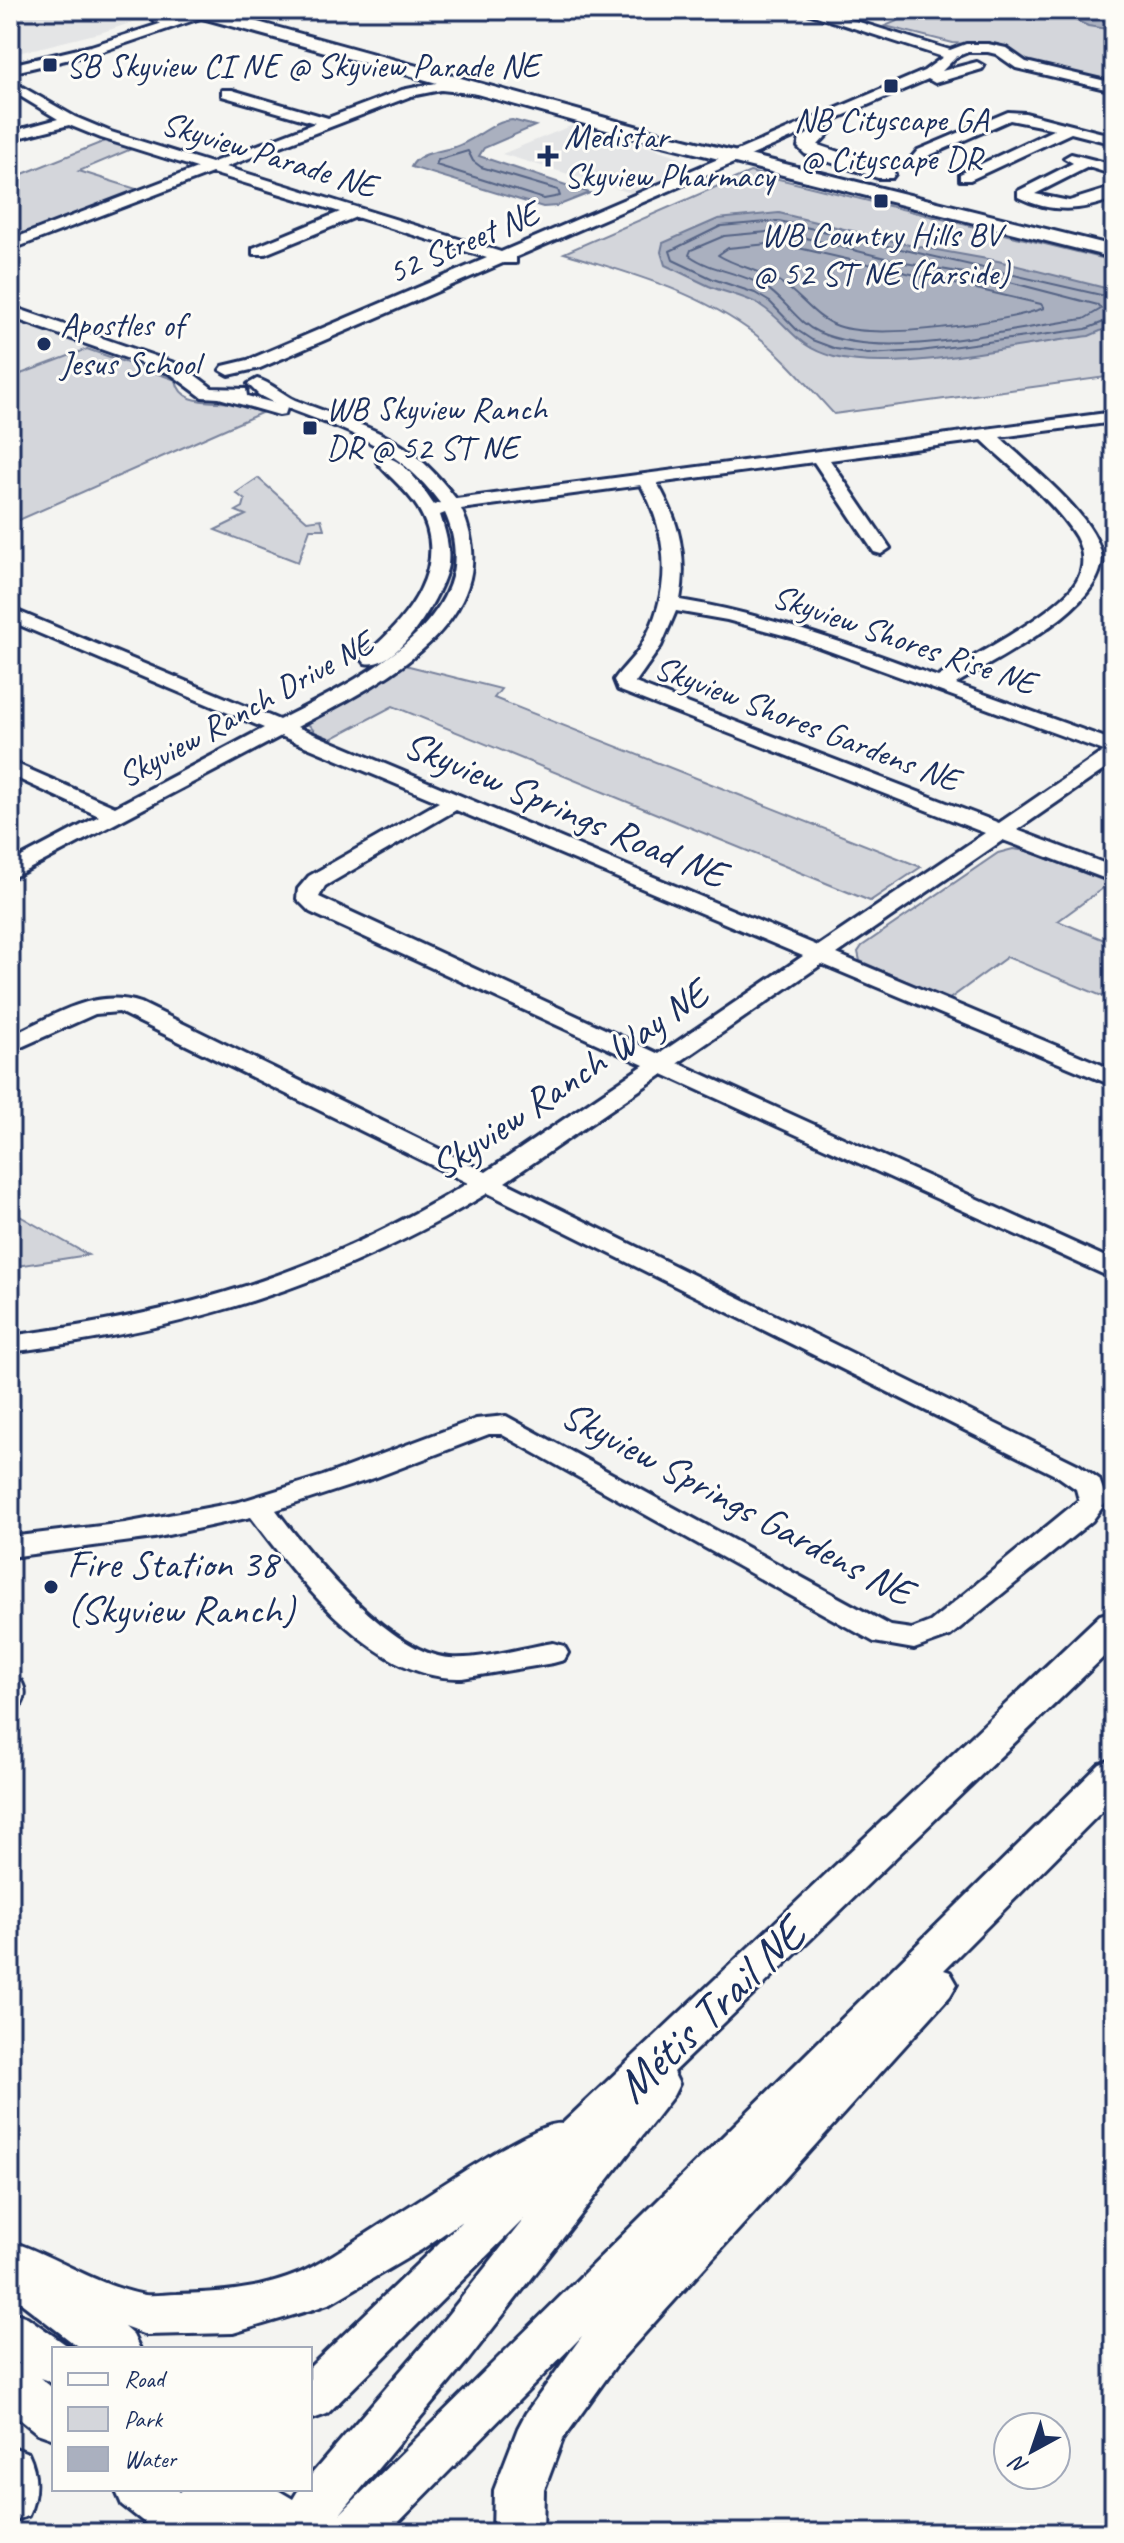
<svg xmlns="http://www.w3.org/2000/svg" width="1124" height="2543" font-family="Caveat,sans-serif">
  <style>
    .built { fill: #e4e5e6 }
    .green { fill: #d4d6db; stroke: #78829c; stroke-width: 2 }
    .water { fill: #aab0bf; stroke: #717c98; stroke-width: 2 }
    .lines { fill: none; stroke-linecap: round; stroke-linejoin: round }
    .shore { stroke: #546385; stroke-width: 2 }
    .minor-casing { stroke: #1b2f5e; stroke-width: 6 }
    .major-casing { stroke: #1b2f5e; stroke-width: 6 }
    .minor { fill: #fdfcf7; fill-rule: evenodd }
    .major { fill: #fdfcf7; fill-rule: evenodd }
    .poi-dot { fill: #1b2f5e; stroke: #fdfcf7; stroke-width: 3 }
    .labels { text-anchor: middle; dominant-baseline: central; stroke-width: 6; stroke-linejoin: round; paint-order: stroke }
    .far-poi-label { font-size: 34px; fill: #1b2f5e; stroke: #fdfcf7; text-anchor: start }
    .far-street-label { font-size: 34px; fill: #1b2f5e; stroke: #fdfcf7 }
    .street-label { font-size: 40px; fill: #1b2f5e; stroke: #fdfcf7 }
    .poi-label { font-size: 40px; fill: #1b2f5e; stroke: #fdfcf7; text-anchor: start }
    .near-street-label { font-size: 48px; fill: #1b2f5e; stroke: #fdfcf7 }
  </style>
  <rect width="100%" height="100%" fill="#f4f4f1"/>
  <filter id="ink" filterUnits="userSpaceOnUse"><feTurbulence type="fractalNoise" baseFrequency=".0125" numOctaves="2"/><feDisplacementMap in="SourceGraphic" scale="16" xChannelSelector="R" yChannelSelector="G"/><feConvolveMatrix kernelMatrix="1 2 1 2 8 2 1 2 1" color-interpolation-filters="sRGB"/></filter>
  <g filter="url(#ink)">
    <!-- built -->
    <path class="built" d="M 10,10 L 149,10 L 157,14 L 103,32 L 10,55 Z
      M 573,125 L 672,154 L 691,165 L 631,193 L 502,154 Z
      M 10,319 L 69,340 L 87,349 L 10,378 Z"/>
    <!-- green -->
    <path class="green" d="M 923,10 L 1114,10 L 1114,84 L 1028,65 L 991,46 L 953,43 L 885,26 Z
      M 115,137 L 141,145 L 79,171 L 146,192 L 10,245 L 10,179 Z
      M 750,172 L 1114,261 L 1114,376 L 834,414 C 809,387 785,357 756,335 C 700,292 630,273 564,253 Z
      M 87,349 L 176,380 C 181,408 215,399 236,404 C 245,406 253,410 261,413 L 10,524 L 10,378 Z
      M 258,478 L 307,521 L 321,519 L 324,529 L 310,529 L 298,562 L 215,530 L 246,515 L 236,511 L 243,507 L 245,500 L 236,493 Z
      M 405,665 L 501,689 L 494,698 L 921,867 L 870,901 L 393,706 L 331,739 L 315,732 L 307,723 L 362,694 Z
      M 1013,849 L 1027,851 L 1110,883 L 1058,921 L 1114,944 L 1114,1001 L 1007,957 L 948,1000 L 860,961 L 858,952 L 862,946 L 998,853 Z
      M 18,1215 L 88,1255 L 10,1267 L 10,1230 Z"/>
    <!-- water -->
    <path class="water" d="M 1053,10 L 1114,10 L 1114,30 L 1088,26 Z
      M 512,120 L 535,126 L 484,148 L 479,156 L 590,193 L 557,206 L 543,207 L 411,167 C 418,152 440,152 455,147 C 475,140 494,121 512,120 Z
      M 779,213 L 909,245 L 998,261 L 1109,289 L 1114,291 L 1114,325 L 1089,336 C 1020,344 898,374 834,357 C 793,346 790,324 760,305 C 744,296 726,293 709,286 C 694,279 680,272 665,265 L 661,252 L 663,243 L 718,219 Z"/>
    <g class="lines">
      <!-- shore -->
      <path class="shore" d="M 468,151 L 473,161 L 481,167 L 558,190 L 560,196 L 544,199 L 436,165 L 438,160 Z
        M 778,231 L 905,263 L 994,278 L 1098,305 L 1101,309 L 1084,319 C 1010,328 887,363 818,332 C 796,322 784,297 762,285 C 739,272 711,271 689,255 L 691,250 L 724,236 Z
        M 777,243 L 1041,304 L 1044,308 C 1003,323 878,340 838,326 C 814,318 801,295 780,282 C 761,270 737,267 718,255 L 728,248 Z
        M 1114,298 L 779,221 L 721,226 L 670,251 L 673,260 L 713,279 L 755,293 L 770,302 L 797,330 L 812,340 L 836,349 L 868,354 L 920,351 L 1086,329 L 1114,318"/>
      <!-- minor casing -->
      <g class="minor-casing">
        <path id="minor" d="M 203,10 L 224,10 L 100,52 L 10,73 L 10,65 L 91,46 Z
          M 798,10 L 820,10 L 950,50 L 966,44 L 988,44 L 1006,48 L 1026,62 L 1114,83 L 1114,91 L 1016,68 L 996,54 L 988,52 L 968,52 L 956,57 L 942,71 L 977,62 L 984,66 L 982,69 L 935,83 L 928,79 L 516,257 L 516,263 L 503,263 L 260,368 L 229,375 L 220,370 L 223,366 L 248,360 L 487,258 L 356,217 L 265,254 L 253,254 L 253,248 L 340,212 L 212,173 L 10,250 L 10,240 L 197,168 L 101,138 L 69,125 L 10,140 L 10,132 L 58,119 L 10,90 L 10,80 L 75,117 L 111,132 L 211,163 L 315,123 L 222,96 L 222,90 L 232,90 L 328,118 L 402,90 L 441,82 L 485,87 L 485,93 L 480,94 L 441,90 L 411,96 L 226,167 L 501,252 L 924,71 L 943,57 Z
          M 1008,112 L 1025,113 L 1114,136 L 1114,144 L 1071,133 L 970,180 L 960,180 L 960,174 L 1055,129 L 1010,120 L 928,156 L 919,166 L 909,166 L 907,163 L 918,150 Z
          M 1071,154 L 1114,165 L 1114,175 L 1088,167 L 1035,194 L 1069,201 L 1114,187 L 1114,198 C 1081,212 1051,213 1018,197 L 1018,191 L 1073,163 L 1064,158 Z
          M 10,306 L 183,366 L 212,388 L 246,389 L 247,396 L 274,403 L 259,395 L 248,384 L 257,379 C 270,382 282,394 295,400 C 366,428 407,433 456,499 L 1114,412 L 1114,422 L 1000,437 C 1028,465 1093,514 1101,553 C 1111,605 993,660 956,684 L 1114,741 L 1114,763 L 1017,830 L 1114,867 L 1114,882 L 1003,840 L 837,954 L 1114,1070 L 1114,1086 L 822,964 L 678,1063 L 1114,1261 L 1114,1279 L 663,1074 L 505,1182 L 1079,1465 L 1099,1479 L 1107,1501 L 1092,1521 L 950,1636 L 914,1649 L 874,1642 L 501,1434 L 489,1434 L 374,1478 L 276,1510 C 311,1556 390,1654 450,1658 C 484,1660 520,1648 553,1643 L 564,1646 L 568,1653 L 564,1660 L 553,1663 L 462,1678 C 374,1681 299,1580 251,1517 L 154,1538 L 10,1557 L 10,1537 L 125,1523 L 239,1502 L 323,1476 L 476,1419 L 506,1416 L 891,1626 L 912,1629 L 930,1622 L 1079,1500 L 1076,1489 L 1059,1477 L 488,1193 C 332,1287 189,1329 10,1352 L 10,1336 C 186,1313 315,1275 468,1183 L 119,1012 L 95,1014 L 10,1052 L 10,1036 C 52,1017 93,987 141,1003 L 486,1172 L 644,1065 L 310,912 L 297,899 L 298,889 L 309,876 L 439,802 L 281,736 L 10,879 L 10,863 L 99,816 L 10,775 L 10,761 L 115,807 L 264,728 L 10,621 L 10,608 L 279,720 C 352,682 493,619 445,513 L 440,515 C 445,531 450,546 448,564 C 444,592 398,671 365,663 L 362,659 L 365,655 C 407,620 453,565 418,508 C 407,490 390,478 377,462 L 386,457 C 407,462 422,488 434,505 L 440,503 C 399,447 349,431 287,408 L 285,414 L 279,415 L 219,398 L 202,397 L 171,374 L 10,317 ZM 982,440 C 1011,468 1056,503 1076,537 C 1083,550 1085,565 1078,579 C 1063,610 971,657 938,677 C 853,646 770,615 680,600 C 688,557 679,520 657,483 L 814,462 L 874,552 L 881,554 L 890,548 L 830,460 ZM 641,485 C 670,538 672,593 641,646 C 634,658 622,668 614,680 L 618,690 L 985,833 L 818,946 L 297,727 C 375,686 513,621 461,509 ZM 676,611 L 727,620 L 791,637 L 1104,751 L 999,823 L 635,683 L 661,646 ZM 456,810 L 803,956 L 659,1054 L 319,897 L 325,886 Z
          M 10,1677 L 21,1681 C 26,1690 26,1696 21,1705 L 10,1709 Z"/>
      </g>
      <!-- major casing -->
      <g class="major-casing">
        <path id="major" d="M 158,10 L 176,10 L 177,13 L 168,24 L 162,25 L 153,20 Z
          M 185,10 L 214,10 L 653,131 L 1114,246 L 1114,258 L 639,139 L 188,14 Z
          M 821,125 L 831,131 L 818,145 L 892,170 L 895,174 L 892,178 L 878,178 L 805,154 L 798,147 L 800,139 Z
          M 1114,1611 L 1114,1647 L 673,2072 L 679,2084 L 673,2096 L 469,2359 L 340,2514 L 1100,1764 L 1114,1759 L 1114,1799 L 944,1970 L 950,1972 L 957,1984 L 950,1996 L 616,2365 L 563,2439 L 544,2490 L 543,2533 L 493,2533 L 494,2490 L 518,2428 L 526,2413 L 582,2336 L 388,2533 L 263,2533 L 254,2529 L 256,2533 L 147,2533 L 150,2527 L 122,2505 L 115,2489 L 177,2489 L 180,2492 L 183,2489 L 276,2489 L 293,2499 L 299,2489 L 310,2489 L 310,2476 L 435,2331 L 524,2219 L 327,2414 L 310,2420 L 310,2367 L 462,2221 L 421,2250 L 331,2303 L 314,2309 L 233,2333 L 146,2335 L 124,2327 L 133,2335 L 140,2349 L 81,2349 L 20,2302 L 13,2288 L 15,2285 L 10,2282 L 10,2241 C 55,2256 97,2286 145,2295 C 155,2296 166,2294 176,2294 C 218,2293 260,2290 300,2273 C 346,2254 532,2116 562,2124 L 1100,1615 Z
          M 10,2311 L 27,2317 L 72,2349 L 54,2349 L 54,2383 L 40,2378 L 54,2389 L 54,2439 L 37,2433 L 10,2411 L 10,2361 L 21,2365 L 10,2357 Z
          M 10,2446 L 28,2453 C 38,2474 38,2494 28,2516 L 10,2522 Z"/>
      </g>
      <!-- minor -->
      <use href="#minor" class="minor"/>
      <!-- major -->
      <use href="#major" class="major"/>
    </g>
  </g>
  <!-- markers -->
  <g class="poi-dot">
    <rect x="42" y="57" width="16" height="16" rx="4"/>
    <rect x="883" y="78" width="16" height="16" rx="4"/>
    <path d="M544 144h8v8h8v8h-8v8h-8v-8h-8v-8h8z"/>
    <rect x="873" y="193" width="16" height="16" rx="4"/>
    <circle cx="44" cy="344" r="8"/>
    <rect x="302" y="420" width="16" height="16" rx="4"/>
    <circle cx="51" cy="1587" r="8"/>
  </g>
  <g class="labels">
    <!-- far-poi labels -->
    <g class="far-poi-label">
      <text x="66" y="65">SB Skyview CI NE @ Skyview Parade NE</text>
      <text x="891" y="119" text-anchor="middle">NB Cityscape GA<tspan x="891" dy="39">@ Cityscape DR</tspan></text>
      <text x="564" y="136">Medistar<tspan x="564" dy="39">Skyview Pharmacy</tspan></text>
      <text x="881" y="234" text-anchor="middle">WB Country Hills BV<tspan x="881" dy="39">@ 52 ST NE (farside)</tspan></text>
      <text x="60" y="324">Apostles of<tspan x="60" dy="39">Jesus School</tspan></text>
      <text x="326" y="408">WB Skyview Ranch<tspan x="326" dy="39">DR @ 52 ST NE</tspan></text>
    </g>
    <!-- far-street labels -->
    <g class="far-street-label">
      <text transform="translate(269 154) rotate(17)">Skyview Parade NE</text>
      <text transform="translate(463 242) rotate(-23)">52 Street NE</text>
      <text transform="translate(904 639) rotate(19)">Skyview Shores Rise NE</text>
      <text transform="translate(245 709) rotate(-29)">Skyview Ranch Drive NE</text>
      <text transform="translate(807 723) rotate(21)">Skyview Shores Gardens NE</text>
    </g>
    <!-- street labels -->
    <g class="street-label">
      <text transform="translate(565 809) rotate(23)">Skyview Springs Road NE</text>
      <text transform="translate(569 1080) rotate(-34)">Skyview Ranch Way NE</text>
      <text transform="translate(737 1503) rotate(28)">Skyview Springs Gardens NE</text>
    </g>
    <!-- poi labels -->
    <g class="poi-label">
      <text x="67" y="1564">Fire Station 38<tspan x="67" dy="46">(Skyview Ranch)</tspan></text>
    </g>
    <!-- near-street labels -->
    <g class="near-street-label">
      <text transform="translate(710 2010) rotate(-44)">Métis Trail NE</text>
    </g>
  </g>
  <!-- margin -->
  <rect width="1124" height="2543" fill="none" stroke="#fdfcf7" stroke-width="40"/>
  <rect x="20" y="20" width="1084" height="2503" fill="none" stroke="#1b2f5e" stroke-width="3" filter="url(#ink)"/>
  <!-- legend -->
  <rect x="52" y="2347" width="260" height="144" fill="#fdfcf7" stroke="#a3aaba" stroke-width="2"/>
  <rect x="68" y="2373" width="40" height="12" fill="#fdfcf7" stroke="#a3aaba" stroke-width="2"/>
  <text x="124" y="2387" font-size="24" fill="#1b2f5e">Road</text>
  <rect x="68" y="2407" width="40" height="24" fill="#d4d6db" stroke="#a3aaba" stroke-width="2"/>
  <text x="124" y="2427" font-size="24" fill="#1b2f5e">Park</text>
  <rect x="68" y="2447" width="40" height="24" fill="#aab0bf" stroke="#a3aaba" stroke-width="2"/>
  <text x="124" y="2467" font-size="24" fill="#1b2f5e">Water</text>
  <!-- north arrow -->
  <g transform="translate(1032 2451) rotate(220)"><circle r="38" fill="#fdfcf7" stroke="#a3aaba" stroke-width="2"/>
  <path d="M0-6L14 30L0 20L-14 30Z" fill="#1b2f5e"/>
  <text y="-12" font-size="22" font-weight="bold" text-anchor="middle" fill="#1b2f5e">N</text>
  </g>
</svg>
